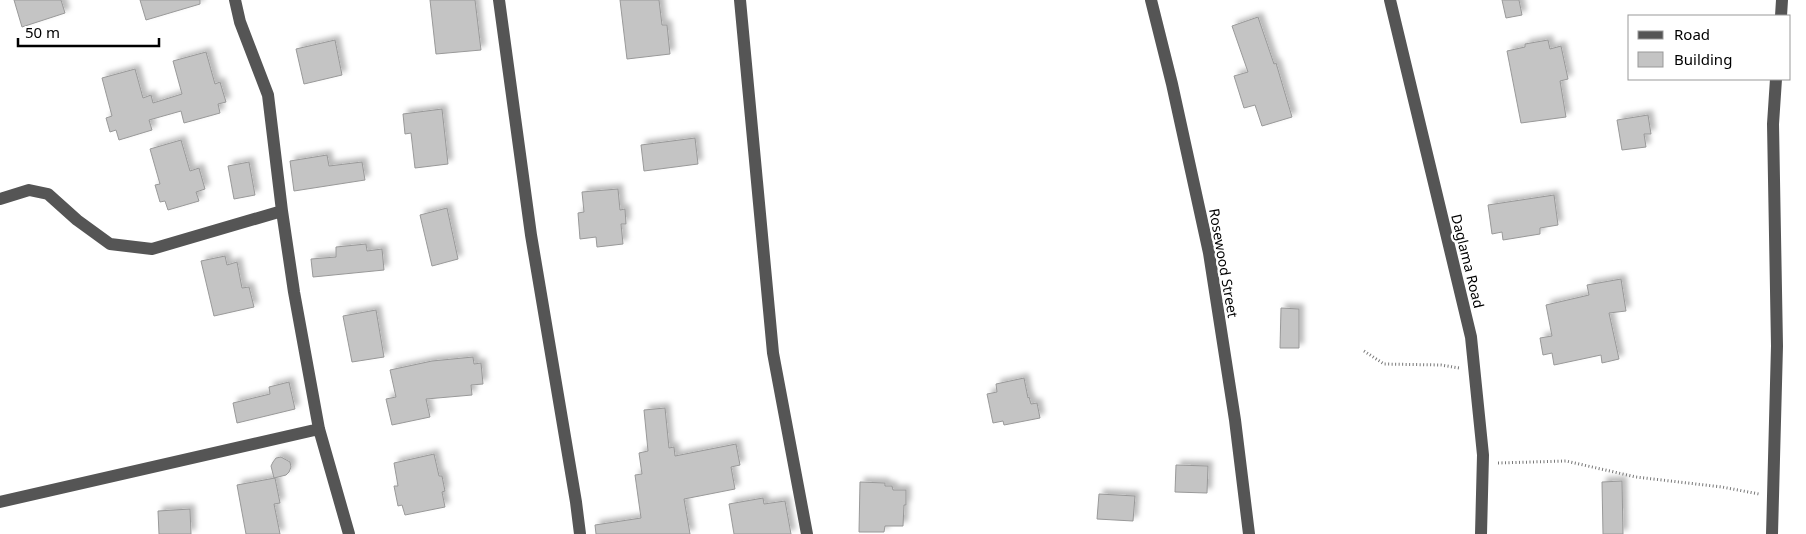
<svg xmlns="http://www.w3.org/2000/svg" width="1806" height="534" font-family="'Noto Sans',sans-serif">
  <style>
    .building { fill: #c4c4c4; stroke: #999; filter: url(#shadow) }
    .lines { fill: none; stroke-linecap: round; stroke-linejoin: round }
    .path { stroke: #777; stroke-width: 3; stroke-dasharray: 1 2.5; stroke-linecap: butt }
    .minor { stroke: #555; stroke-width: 12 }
    .labels { text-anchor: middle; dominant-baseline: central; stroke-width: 4.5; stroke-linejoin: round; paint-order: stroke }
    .street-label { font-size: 14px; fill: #000; stroke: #fff }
  </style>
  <defs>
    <filter id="shadow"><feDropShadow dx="4.5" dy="-4.5" stdDeviation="2.5" flood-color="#0004"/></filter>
  </defs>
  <rect width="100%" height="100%" fill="#fff"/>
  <!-- building -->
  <path class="building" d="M 14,0 L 61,0 L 65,13 L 22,27 Z
    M 140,0 L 200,0 L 200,4 L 146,20 Z
    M 430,0 L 475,0 L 481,50 L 436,54 Z
    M 620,0 L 659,0 L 662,25 L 667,25 L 670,54 L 627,59 Z
    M 1502,0 L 1519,0 L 1522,15 L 1506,18 Z
    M 1258,17 L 1274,64 L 1276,63 L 1292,117 L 1262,126 L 1255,105 L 1244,108 L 1234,76 L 1248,72 L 1232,26 Z
    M 335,40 L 342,75 L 304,84 L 296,49 Z
    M 1548,40 L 1550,49 L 1561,46 L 1568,79 L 1560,81 L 1566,117 L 1521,123 L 1507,51 L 1525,47 L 1525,44 Z
    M 206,52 L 215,84 L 220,82 L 226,102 L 218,104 L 220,113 L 184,123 L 181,111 L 149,120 L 152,130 L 119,140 L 116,130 L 110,132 L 106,118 L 112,116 L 102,78 L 135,69 L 143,98 L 151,95 L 153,103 L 182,94 L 173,61 Z
    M 442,109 L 448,164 L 415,168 L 411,133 L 405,134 L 403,114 Z
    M 1648,115 L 1651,134 L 1644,134 L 1646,147 L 1622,150 L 1617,120 Z
    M 695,138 L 698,164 L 644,171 L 641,145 Z
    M 181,140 L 190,171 L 199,168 L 205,189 L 196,192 L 199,201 L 168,210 L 165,201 L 160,202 L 155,185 L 160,184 L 150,149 Z
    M 327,155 L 329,166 L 362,162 L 365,180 L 294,191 L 290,161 Z
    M 249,162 L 255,195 L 234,199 L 228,166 Z
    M 618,189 L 620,210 L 625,209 L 626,224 L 621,224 L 623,244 L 597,247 L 596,237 L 580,239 L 578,213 L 584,212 L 582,192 Z
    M 1554,195 L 1558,225 L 1540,228 L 1540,234 L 1503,240 L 1502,232 L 1492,234 L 1488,205 Z
    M 447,208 L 458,259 L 432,266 L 420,215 Z
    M 366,244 L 367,251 L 382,249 L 384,270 L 313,277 L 311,259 L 336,257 L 336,247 Z
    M 225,256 L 227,265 L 237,262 L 242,288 L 249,287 L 254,307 L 214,316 L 201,261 Z
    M 1621,279 L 1626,311 L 1609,313 L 1619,359 L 1602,363 L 1601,355 L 1554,365 L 1552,353 L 1543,355 L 1540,338 L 1552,336 L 1546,305 L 1589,295 L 1587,285 Z
    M 1281,308 L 1299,309 L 1299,348 L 1280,348 Z
    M 376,310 L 384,357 L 352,362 L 343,316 Z
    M 473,357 L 474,364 L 481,363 L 483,384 L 471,385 L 472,395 L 426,399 L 430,417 L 392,425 L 386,399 L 396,397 L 390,370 L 432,361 Z
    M 1024,378 L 1028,398 L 1029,397 L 1031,404 L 1037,403 L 1040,418 L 1004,425 L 1003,421 L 993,423 L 987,394 L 997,392 L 996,384 Z
    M 289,382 L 295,409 L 237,423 L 233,403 L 270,394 L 269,387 Z
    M 665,408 L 669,448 L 674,447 L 675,456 L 736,444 L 740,465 L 731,467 L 735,489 L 684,499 L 690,534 L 596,534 L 595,525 L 641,518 L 635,475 L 642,474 L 639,453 L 648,451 L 644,410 Z
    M 434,454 L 439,476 L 442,476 L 445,491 L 442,492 L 445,507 L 405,515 L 402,505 L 398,506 L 394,486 L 398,486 L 394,463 Z
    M 281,457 L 290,462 L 291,467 L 289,472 L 286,475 L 274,478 L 271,466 L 273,462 L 276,458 Z
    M 1176,465 L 1208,466 L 1207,493 L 1175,492 Z
    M 275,478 L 280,503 L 274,504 L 280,534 L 246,534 L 237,485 Z
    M 1622,481 L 1623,534 L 1603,534 L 1602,482 Z
    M 860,482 L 885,483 L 885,486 L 892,486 L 893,490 L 906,490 L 906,505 L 904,505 L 903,526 L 885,526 L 884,532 L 859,532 Z
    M 1099,494 L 1135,496 L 1133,521 L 1097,519 Z
    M 763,498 L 764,504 L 785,501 L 791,534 L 734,534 L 729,504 Z
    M 190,509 L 191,534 L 159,534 L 158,511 Z"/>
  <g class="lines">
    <!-- path -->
    <path class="path" d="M 1364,351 L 1384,364 L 1441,365 L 1459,368
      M 1498,463 L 1566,461 L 1636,477 L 1722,487 L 1759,494"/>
    <!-- minor -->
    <path class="minor" d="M 235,0 L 240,22 L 268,95 L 282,211 L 294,292 L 319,429 L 349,534
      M 499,0 L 531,235 L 576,502 L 580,534
      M 740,0 L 773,353 L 807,534
      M 1151,0 L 1172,84 L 1209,253 L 1235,420 L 1249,534
      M 1390,0 L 1471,337 L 1483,455 L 1481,534
      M 1781,16 L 1782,0
      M 0,199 L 29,190 L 48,194 L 77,220 L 110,244 L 152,249 L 282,211
      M 0,502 L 319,429
      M 1772,534 L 1777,346 L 1773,124 L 1776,79"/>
  </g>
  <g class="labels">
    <!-- street labels -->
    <g class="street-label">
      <text transform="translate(1468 261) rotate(76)">Daglama Road</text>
      <text transform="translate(1224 263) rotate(80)">Rosewood Street</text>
    </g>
  </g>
  <!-- legend -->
  <rect x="1628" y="15" width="162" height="65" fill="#ffffff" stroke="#999999"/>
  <rect x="1638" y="31" width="25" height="8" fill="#555555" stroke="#999999"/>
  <text x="1674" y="40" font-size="15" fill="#000000">Road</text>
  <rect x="1638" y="52" width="25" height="15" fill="#c4c4c4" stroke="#999999"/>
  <text x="1674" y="65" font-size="15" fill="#000000">Building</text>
  <!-- scale -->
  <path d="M18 38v8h141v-8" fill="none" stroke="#000000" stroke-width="2.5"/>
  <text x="25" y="38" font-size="15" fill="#000000" stroke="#ffffff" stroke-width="4" paint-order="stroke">50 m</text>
</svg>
